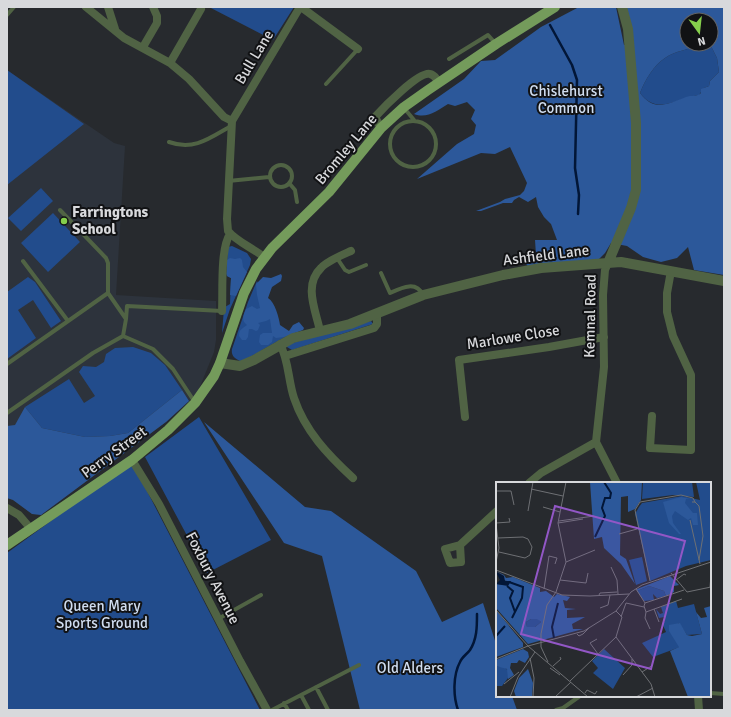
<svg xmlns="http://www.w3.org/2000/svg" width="731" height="717" font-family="Signika,sans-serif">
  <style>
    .built { fill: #2d333c }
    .green { fill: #224c8c }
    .forest { fill: #2c589a; fill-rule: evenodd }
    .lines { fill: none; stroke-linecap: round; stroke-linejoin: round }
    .stream { stroke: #021637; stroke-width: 2.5 }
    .service { stroke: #506344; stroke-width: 4 }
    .minor { stroke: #506344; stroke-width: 8 }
    .tertiary { stroke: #506344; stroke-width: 10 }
    .primary { stroke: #749b5b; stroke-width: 10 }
    .poi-dot { fill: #85cf4c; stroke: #111214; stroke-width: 1.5 }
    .labels { text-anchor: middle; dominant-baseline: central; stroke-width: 4; stroke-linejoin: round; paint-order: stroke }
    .street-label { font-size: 15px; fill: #d8d9dc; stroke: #111214 }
    .park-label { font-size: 15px; fill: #d0ddf0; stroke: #111214 }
    .poi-label { font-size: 15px; font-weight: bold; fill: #d8d9dc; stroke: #111214; text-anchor: start }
    .inset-river { fill: none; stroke: #021637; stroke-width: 2 }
    .inset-road { fill: none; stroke: #6e7074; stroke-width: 1 }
    .view { fill: #9257c6; fill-opacity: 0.15; stroke: #9257c6; stroke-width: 2 }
    .inset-edge { fill: none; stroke: #d8d9dc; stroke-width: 2 }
  </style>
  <rect width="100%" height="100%" fill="#272a2e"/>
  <!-- built -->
  <path class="built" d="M 7,70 L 114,143 L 125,146 L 116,295 L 216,301 L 216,340 L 214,352 L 197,394 L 166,422 L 41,515 L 32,514 L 13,500 L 7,498 Z"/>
  <!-- green -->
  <path class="green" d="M 209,7 L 294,7 L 273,40 Z
    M 701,45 L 711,46 L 717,58 L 719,72 L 710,81 L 709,86 L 704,88 L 699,95 C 677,98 657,116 640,93 C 645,80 654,65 665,58 C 675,51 690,49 701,45 Z
    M 7,70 L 84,124 L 7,185 Z
    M 41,188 L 53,201 L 21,231 L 8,218 Z
    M 53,213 L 80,242 L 48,272 L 21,243 Z
    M 232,246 L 247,253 L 251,259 L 250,265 L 230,309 L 222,333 L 224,309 L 225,307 L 230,304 L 231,278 L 227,276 L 226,274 L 228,247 Z
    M 28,277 L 35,282 L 61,321 L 51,328 L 33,300 L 18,310 L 36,338 L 7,359 L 7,292 Z
    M 257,281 L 278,328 L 290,335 C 277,340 250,359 240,361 C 234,358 231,355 232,349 L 248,302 Z
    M 371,321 L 373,324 L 292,350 L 287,347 L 287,346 L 292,343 Z
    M 133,347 L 151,353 L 165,365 L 182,390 L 128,433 L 110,436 L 85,437 L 42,428 L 25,407 L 69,379 L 84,403 L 95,396 L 79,372 L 83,366 L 96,367 L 104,362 L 106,354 L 115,348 Z
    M 199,417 L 271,540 L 207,573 L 145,457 Z
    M 132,462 L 260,710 L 7,710 L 7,553 Z"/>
  <!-- forest -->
  <path class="forest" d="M 579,7 L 616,7 L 624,45 L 630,43 L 625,7 L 724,7 L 724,275 L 694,270 L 688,247 L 677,258 L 661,262 L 643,257 L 627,246 L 611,243 L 605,253 L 598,260 L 528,266 L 524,263 L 536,255 L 535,240 L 557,240 L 551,224 L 544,217 L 538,207 L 536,197 L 528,202 L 519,197 L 514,200 L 512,203 L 503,203 L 481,211 L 476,211 L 500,202 L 505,199 L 520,195 L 524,191 L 527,183 L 510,147 L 495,154 L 481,153 L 417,179 L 457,144 L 474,134 L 476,125 L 471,119 L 475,110 L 467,102 L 455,106 L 448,104 C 437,111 427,119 414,114 L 464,79 L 481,61 L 495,60 L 541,27 ZM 687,20 L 711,20 L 711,44 L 687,44 ZM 701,45 L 711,46 L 717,58 L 719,72 L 710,81 L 709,86 L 701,89 L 701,93 C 697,97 691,95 686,97 C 668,104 654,112 640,93 C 645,80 654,65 665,58 C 675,51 690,49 701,45 Z
    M 230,258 L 235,259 L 240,258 L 242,260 L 243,267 L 247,272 L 236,296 L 230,295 L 231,278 L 227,276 L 227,260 Z
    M 281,274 L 282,276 L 281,281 L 272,287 L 268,298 C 275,302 279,318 280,325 L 289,331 L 293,325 L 299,322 L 304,328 L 303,330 L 284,337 L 276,338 L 273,336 L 272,342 L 268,345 L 261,345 L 259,342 L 260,335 L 263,333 L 272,333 L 270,319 L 266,321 L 258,323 L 260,325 L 258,330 L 256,331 L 252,329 L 249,329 L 248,337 L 246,340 L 242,340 L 239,336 C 239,329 242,329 247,325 C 241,320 243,316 246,309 L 252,306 L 257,309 L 260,308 L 257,295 L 256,284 L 263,277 L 271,278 Z
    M 182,390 L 189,401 L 166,422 L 41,515 L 32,514 L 13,500 L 7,498 L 7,426 L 15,425 L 25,407 L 42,428 L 85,437 L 110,436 L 128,433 Z
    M 204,422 L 305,507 L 331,511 L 416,571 L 442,622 L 483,603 L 497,647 L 497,696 L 512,696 L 517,710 L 360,710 L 322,556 L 284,543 Z"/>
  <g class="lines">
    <!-- stream -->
    <path class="stream" d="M 550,25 L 572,65 L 577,80 L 575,168 L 579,195 L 578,214
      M 458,710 C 453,696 453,675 460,662 C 462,657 467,654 470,650 C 477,639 477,627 477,614"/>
    <!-- service -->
    <path class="service" d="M 7,15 L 14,7
      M 449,59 L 488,35 L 496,44
      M 326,84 L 358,49
      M 404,108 L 414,120
      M390 144a23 23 0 1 1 46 0a23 23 0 1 1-46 0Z
      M 169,142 C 194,151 210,138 231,126
      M270 176a11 11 0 1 1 22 0a11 11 0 1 1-22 0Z
      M 228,181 L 269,177
      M 289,183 L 295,190 L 297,202
      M 60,210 L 106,258 L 108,263 L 108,293
      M 337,258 L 345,270 L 349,272 L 366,265
      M 23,261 L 68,321
      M 381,273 L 390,293 C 401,288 416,280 423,295
      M 126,319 L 127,306 L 222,311
      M 123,336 L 153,349 L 173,369 L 194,401
      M 7,364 L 108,293 L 126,319 L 123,336 L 93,353 L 7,413
      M 218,619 L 261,595
      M 316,687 L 328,710
      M 710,693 L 724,694
      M 301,695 L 309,710
      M 284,703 L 288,710
      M 272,710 L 359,665
      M 556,710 L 563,708 L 580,696"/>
    <!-- minor -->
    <path class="minor" d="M 86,7 L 124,38 L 170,63 L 189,79 L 224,117 L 232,121
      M 108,7 L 115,29
      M 301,7 L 358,49
      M 143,47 L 157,23 L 157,16 L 153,7
      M 170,63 L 201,9
      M 381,128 L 375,117 C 383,108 419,71 430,74 C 435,75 436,79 439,82
      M 264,257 C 253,248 237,242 228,231 L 227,219 L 232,121 L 300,7
      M 608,263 L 605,270 L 603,295 L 604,367 L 596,442 L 617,483
      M 222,311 C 223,292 220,249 230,234
      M 320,331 C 316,311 303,285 321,268 C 327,261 342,255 351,251
      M 280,344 C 289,361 288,380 294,398 C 305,431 328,455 353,478
      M 285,356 L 374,328 L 377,324 L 377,314
      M 652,416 L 650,448 L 691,450 L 691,375 L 673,336 L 667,312 L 667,293 L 671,271
      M 465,417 L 459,360 L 549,347 L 604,337
      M 132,460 L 159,504 L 240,661 L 267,710
      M 529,483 L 541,473 L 596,442
      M 7,508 L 19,515 L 31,529
      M 460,545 L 461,562 L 450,563 L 445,549 Z
      M 460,545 L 497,511
      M 698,696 L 699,710"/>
    <!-- tertiary -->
    <path class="tertiary" d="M 608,263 L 631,208 L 636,190 L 636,123 L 628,29 L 622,7
      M 220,363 L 240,366 L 254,360 L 293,338 L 350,324 L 423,295 L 503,275 L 541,268 L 621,262 L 724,281"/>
    <!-- primary -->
    <path class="primary" d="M 7,545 L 132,460 L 168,430 L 195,403 L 214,376 L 220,363 L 244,293 L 256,269 L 272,248 L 329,192 L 381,128 L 404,107 L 428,90 L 496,44 L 555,7"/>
  </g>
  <!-- markers -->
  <circle class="poi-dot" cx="64" cy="221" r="4"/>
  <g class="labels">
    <!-- street labels -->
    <g class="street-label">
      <text transform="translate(254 57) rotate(-59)">Bull Lane</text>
      <text transform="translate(346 149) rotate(-50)">Bromley Lane</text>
      <text transform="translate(546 255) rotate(-7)">Ashfield Lane</text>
      <text transform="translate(590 316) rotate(-89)">Kemnal Road</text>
      <text transform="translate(513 337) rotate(-9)">Marlowe Close</text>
      <text transform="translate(114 452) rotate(-36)">Perry Street</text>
      <text transform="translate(213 578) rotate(63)">Foxbury Avenue</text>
    </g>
    <!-- park labels -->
    <g class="park-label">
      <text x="566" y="91">Chislehurst<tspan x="566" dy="17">Common</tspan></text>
      <text x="102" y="606">Queen Mary<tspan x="102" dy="17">Sports Ground</tspan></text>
      <text x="410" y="668">Old Alders</text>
    </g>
    <!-- poi labels -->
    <g class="poi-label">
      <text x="72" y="212">Farringtons<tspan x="72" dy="17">School</tspan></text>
    </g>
  </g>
  <!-- overview -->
  <g transform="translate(496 482)">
    <rect width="215" height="215" fill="#272a2e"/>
    <path d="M 147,0 L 196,0 L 198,15 L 177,13 L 146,17 ZM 200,0 L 215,0 L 215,78 L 190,84 L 154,99 L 139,32 L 143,25 L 146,21 L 186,14 L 204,18 ZM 146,75 L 151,99 L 140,103 L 133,78 ZM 153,104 L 168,109 L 170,114 L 161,116 L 157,112 L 158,118 L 148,119 L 141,109 ZM 180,119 L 182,126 L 198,122 L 206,152 L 191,153 L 183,141 L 176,150 L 184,165 L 157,175 L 146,161 L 170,150 L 166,141 L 169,139 L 168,135 L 163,136 L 160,127 L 164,132 L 167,131 L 165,125 ZM 35,137 L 42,137 L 45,140 L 39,145 L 31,145 L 30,140 ZM 108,167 L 129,186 L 117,207 L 97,191 L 102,186 L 96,179 ZM 0,184 L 8,185 L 13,189 L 12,196 L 6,204 L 0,204 Z" fill="#224c8c"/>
    <path d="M 94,0 L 146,0 L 145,18 L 139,27 L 132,30 L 132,14 L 125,15 L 124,73 L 130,77 L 139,102 L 125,82 L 108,66 L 106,55 L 98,57 ZM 185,15 L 194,17 L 190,17 L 189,21 L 197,31 L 201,31 L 202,43 L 197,43 L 195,36 L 192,38 L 179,29 L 176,34 L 177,41 L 185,52 L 183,52 L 173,41 L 167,20 ZM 0,89 L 8,93 L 10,96 L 17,95 L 44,106 L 44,110 L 50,109 L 58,115 L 61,112 L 74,115 L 71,119 L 67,118 L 69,126 L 80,127 L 71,128 L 71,136 L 89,135 L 76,142 L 77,147 L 87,147 L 32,162 L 0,126 L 0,102 L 12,103 L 11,99 L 7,98 L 8,94 ZM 35,137 L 41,137 L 45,140 L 39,145 L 31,145 L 30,140 ZM 174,94 L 183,103 L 178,104 L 178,110 L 170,114 L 168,109 L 153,104 L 141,109 L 141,107 ZM 215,124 L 215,215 L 192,215 L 174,169 L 183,165 L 173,149 L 173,143 L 184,141 L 191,153 L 196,154 L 206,152 L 200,130 L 205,136 L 211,135 L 208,126 ZM 0,128 L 27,161 L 27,165 L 0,175 ZM 27,167 L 32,170 L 33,175 L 29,181 L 23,178 L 21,181 L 15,181 L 14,186 L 18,193 L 12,197 L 11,187 L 0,184 L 0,178 ZM 32,187 L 37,201 L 36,215 L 20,215 L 18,209 L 23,196 Z" fill="#2c589a" fill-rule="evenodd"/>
    <path d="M 0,90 L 8,94 L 9,99 L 15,99 L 12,104 L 0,102 L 4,98 Z" fill="#021637"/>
    <path class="inset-river" d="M 99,55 L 109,34 L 106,26 L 109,16 L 114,16 L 115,11 L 108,0M 13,100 L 27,105 L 26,116 L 19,130M 11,104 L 17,109 L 14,116 L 19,130 L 16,136M 0,154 L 9,144M 58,156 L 56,145 L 62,121"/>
    <path class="inset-road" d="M 35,7 L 67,14M 0,9 L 15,9 L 18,23M 199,20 L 203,24 L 207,54 L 203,78M 47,25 L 64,30M 32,29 L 37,0M 194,38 L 204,82M 63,39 L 98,34M 0,41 L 14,40 L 13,36M 62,41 L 87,37M 0,42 L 3,66 L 0,80M 123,52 L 141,47M 2,56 L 27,55 L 32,57 L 36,65 L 34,73 L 29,76 L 3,70M 70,80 L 99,68M 115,85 L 121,98 L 122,112M 0,88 L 66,113 L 94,114 L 133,112M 175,91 L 191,110 L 215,105M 64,98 L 90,101 L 92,91M 180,98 L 188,92 L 190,93M 154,99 L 139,28 L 144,20 L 185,13 L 197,16 L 199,20 L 196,20M 214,105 L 215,93M 48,107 L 53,74 L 61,76 L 59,82M 140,107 L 149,121M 103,113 L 104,111 L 121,110M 186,117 L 150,130 L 148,124 L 149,121 L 188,108M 104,126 L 112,123 L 114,113M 158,127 L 163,140M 0,128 L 32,164 L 92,215M 150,130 L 149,136 L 154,147M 125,135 L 130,121 L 148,125M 81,152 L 83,154 L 87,152 L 93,146M 120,155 L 155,202 L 159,215M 101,157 L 94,161 L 102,172M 34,176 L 38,196 L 37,215M 0,177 L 32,164 L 88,149 L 120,129 L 135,110 L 146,103 L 215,80M 52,180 L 45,165 L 45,152 L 51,123 L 60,110 L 70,80 L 62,41 L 70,0M 57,184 L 65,177 L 64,175M 54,186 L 64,193M 146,190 L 157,183M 127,193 L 136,183 L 136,177M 74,199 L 120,155 L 126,135 L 120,129M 8,202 L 23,190M 89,211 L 91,208 L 99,212 L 101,209M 14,215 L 22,195 L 39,170M 59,215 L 75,200M 140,215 L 157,206"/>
    <path class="view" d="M 59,24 L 189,59 L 155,187 L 25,152 Z"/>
    <rect width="215" height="215" class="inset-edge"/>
  </g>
  <!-- border -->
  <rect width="731" height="717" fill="none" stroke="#d8d9dc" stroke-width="16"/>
  <!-- north arrow -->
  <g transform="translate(699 32) rotate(165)"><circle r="19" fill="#111214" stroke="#616264"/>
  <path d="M0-3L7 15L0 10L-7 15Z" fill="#85cf4c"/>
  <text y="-6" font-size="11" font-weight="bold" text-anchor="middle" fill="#d8d9dc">N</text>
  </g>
</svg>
